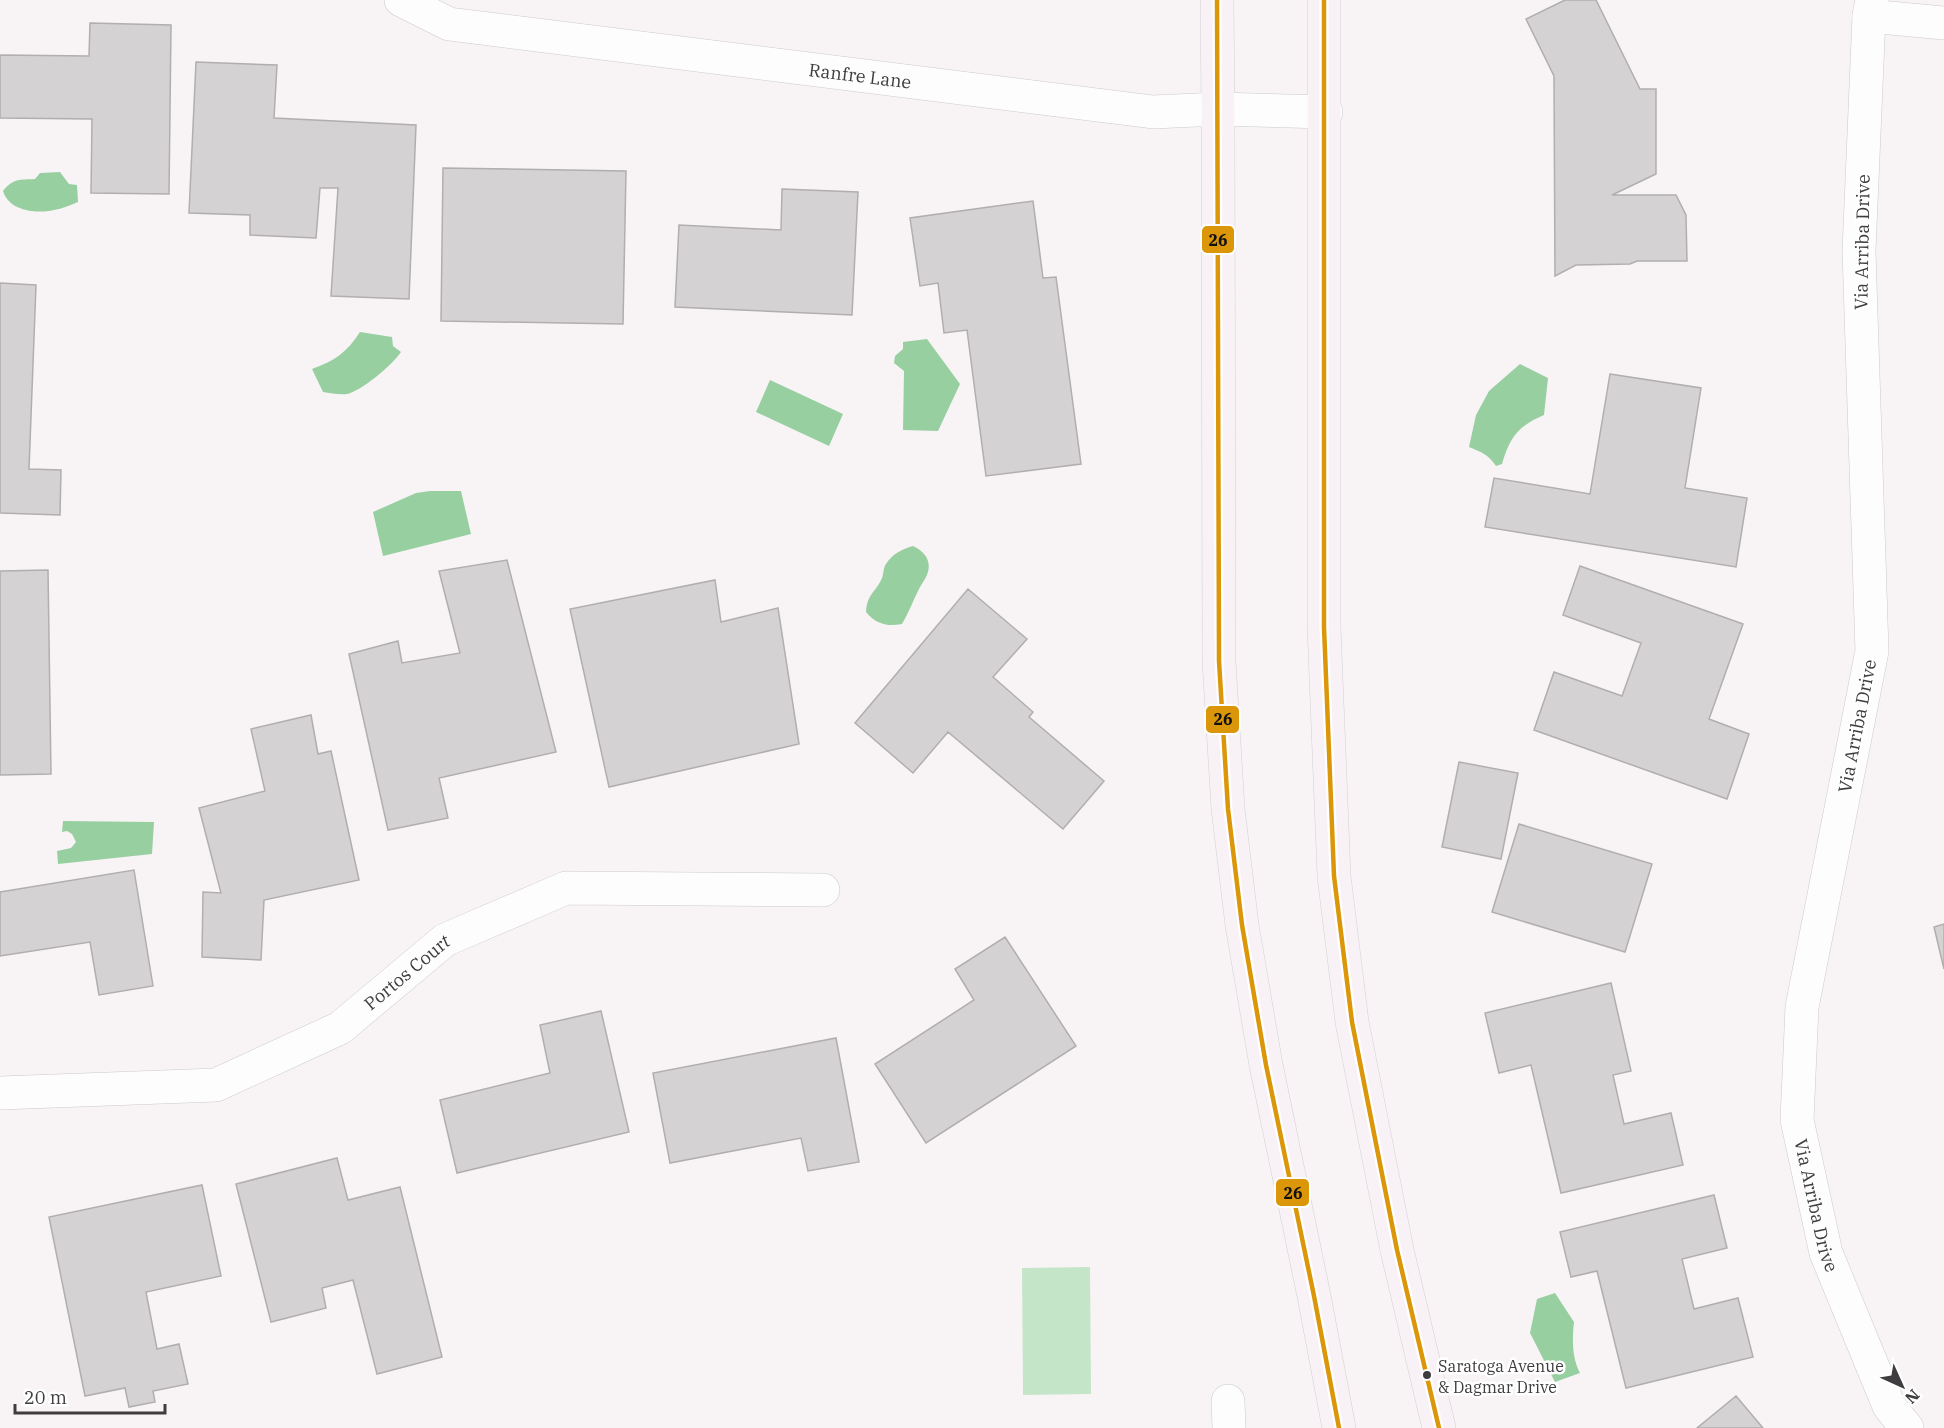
<svg xmlns="http://www.w3.org/2000/svg" width="1944" height="1428" font-family="'IBM Plex Serif',serif">
  <style>
    .green { fill: #c5e5c8 }
    .water { fill: #97cfa0 }
    .building { fill: #d5d2d3; stroke: #b0aeaf; stroke-width: 1.5 }
    .lines { fill: none; stroke-linecap: round; stroke-linejoin: round }
    .street-casing { stroke: #cccacb; stroke-width: 34 }
    .primary-casing { stroke: #d2d0d1; stroke-width: 34 }
    .street { stroke: #fefdfe; stroke-width: 33 }
    .primary { stroke: #f8f2f7; stroke-width: 33 }
    .bus-1-casing { stroke: #fff; stroke-width: 9 }
    .bus-1 { stroke: #db9609; stroke-width: 4.5 }
    .bus-dot { fill: #3e3c3e; stroke: #fff; stroke-width: 2 }
    .labels { text-anchor: middle; dominant-baseline: central; stroke-width: 5; stroke-linejoin: round; paint-order: stroke }
    .bus-label { font-size: 16px; fill: #3e3c3e; stroke: #fff; text-anchor: start }
    .street-label { font-size: 18px; fill: #3e3c3e; stroke: #fff }
    .line-badge { stroke: #fff; stroke-width: 2 }
    .pale-badge-label { font-size: 16px; text-anchor: middle; font-weight: bold; fill: #111 }
  </style>
  <rect width="100%" height="100%" fill="#f8f4f6"/>
  <!-- green -->
  <path class="green" d="M 1090,1267 L 1091,1394 L 1023,1395 L 1022,1268 Z"/>
  <!-- water -->
  <path class="water" d="M 60,172 L 69,184 L 77,185 L 78,202 C 70,205 62,209 54,210 C 36,214 9,211 3,191 C 13,178 20,180 35,179 L 40,173 Z
    M 360,332 L 392,337 L 393,346 L 401,352 C 392,365 362,391 347,394 C 340,395 330,393 323,392 L 312,369 C 336,360 346,353 360,332 Z
    M 927,339 L 960,384 L 938,431 L 903,430 L 904,371 L 894,363 L 895,356 L 903,349 L 903,342 Z
    M 1520,364 L 1548,378 L 1544,415 C 1518,426 1510,437 1502,464 L 1496,466 C 1488,454 1481,452 1469,447 L 1476,415 L 1489,391 Z
    M 770,380 L 843,414 L 829,446 L 756,412 Z
    M 430,491 L 461,491 L 471,534 L 383,556 L 373,512 L 416,493 Z
    M 913,546 C 926,552 933,563 926,577 C 924,581 921,585 919,589 C 913,601 909,612 902,624 C 887,627 876,624 866,612 C 867,594 876,592 882,578 C 884,573 883,568 886,564 C 892,554 902,549 913,546 Z
    M 63,821 L 154,822 L 152,854 L 58,864 L 57,851 L 71,848 L 76,842 L 72,834 L 67,831 L 62,832 Z
    M 1555,1293 L 1574,1322 C 1572,1339 1572,1358 1580,1373 L 1555,1382 L 1530,1333 L 1537,1299 Z"/>
  <!-- building -->
  <path class="building" d="M 1565,0 L 1596,0 L 1640,89 L 1656,89 L 1656,174 L 1612,195 L 1676,195 L 1686,215 L 1687,261 L 1637,261 L 1630,264 L 1576,265 L 1555,276 L 1554,76 L 1526,19 Z
    M 90,23 L 171,25 L 169,194 L 91,193 L 92,119 L 0,118 L 0,55 L 89,56 Z
    M 196,62 L 277,65 L 274,118 L 416,125 L 409,299 L 331,296 L 338,188 L 320,188 L 316,238 L 250,235 L 250,215 L 189,213 Z
    M 443,168 L 626,171 L 623,324 L 441,321 Z
    M 782,189 L 858,192 L 852,315 L 675,307 L 679,225 L 781,230 Z
    M 1033,201 L 1043,278 L 1056,277 L 1081,464 L 986,476 L 967,330 L 944,333 L 938,283 L 920,286 L 910,218 Z
    M 0,283 L 36,285 L 29,469 L 61,470 L 60,515 L 0,513 Z
    M 1610,374 L 1701,388 L 1685,488 L 1747,498 L 1736,567 L 1485,527 L 1494,478 L 1590,494 Z
    M 507,560 L 556,752 L 439,778 L 448,818 L 388,830 L 349,654 L 398,641 L 402,663 L 460,653 L 439,571 Z
    M 1580,566 L 1743,624 L 1709,719 L 1749,734 L 1727,799 L 1534,730 L 1554,672 L 1622,696 L 1641,643 L 1563,615 Z
    M 48,570 L 51,774 L 0,775 L 0,571 Z
    M 715,580 L 721,622 L 778,608 L 799,744 L 609,787 L 570,609 Z
    M 968,589 L 1027,639 L 993,677 L 1033,712 L 1029,717 L 1104,781 L 1063,829 L 948,732 L 913,773 L 855,723 Z
    M 311,715 L 318,754 L 331,751 L 359,880 L 264,900 L 261,960 L 202,957 L 203,892 L 221,893 L 199,808 L 265,791 L 251,729 Z
    M 1459,762 L 1518,773 L 1501,859 L 1442,847 Z
    M 1519,824 L 1652,864 L 1625,952 L 1492,912 Z
    M 134,870 L 153,986 L 99,995 L 90,942 L 0,956 L 0,892 Z
    M 1944,924 L 1944,969 L 1934,927 Z
    M 1005,937 L 1076,1046 L 926,1143 L 875,1064 L 974,1000 L 955,969 Z
    M 1611,983 L 1631,1071 L 1613,1075 L 1624,1124 L 1671,1113 L 1683,1165 L 1561,1193 L 1531,1065 L 1499,1073 L 1485,1013 Z
    M 601,1011 L 629,1132 L 457,1173 L 440,1100 L 550,1073 L 540,1025 Z
    M 836,1038 L 859,1162 L 808,1171 L 801,1138 L 670,1163 L 653,1073 Z
    M 337,1158 L 348,1200 L 400,1187 L 442,1357 L 377,1374 L 353,1280 L 322,1288 L 326,1308 L 271,1322 L 236,1184 Z
    M 202,1185 L 221,1276 L 146,1292 L 157,1349 L 179,1344 L 188,1384 L 153,1391 L 155,1402 L 129,1407 L 125,1388 L 85,1396 L 49,1217 Z
    M 1714,1195 L 1727,1248 L 1682,1259 L 1694,1309 L 1738,1298 L 1753,1357 L 1626,1388 L 1597,1271 L 1571,1277 L 1560,1232 Z
    M 1736,1396 L 1763,1428 L 1697,1428 Z"/>
  <g class="lines">
    <!-- street casing -->
    <g class="street-casing">
      <g id="street">
        <path id="s1" d="M 401,0 L 449,24 L 1153,112 L 1218,109 L 1326,112"/>
        <path id="s2" d="M 1872,0 L 1869,16 L 1859,251 L 1872,651 L 1802,1007 L 1797,1120 L 1826,1253 L 1889,1406 L 1907,1428"/>
        <path d="M 1869,16 L 1944,23"/>
        <path id="s3" d="M 0,1093 L 216,1085 L 340,1028 L 445,940 L 566,888 L 823,890"/>
        <path d="M 1228,1401 L 1229,1428"/>
      </g>
    </g>
    <!-- primary casing -->
    <g class="primary-casing">
      <path id="primary" d="M 1217,0 L 1218,109 L 1219,661 L 1228,809 L 1242,925 L 1266,1065 L 1314,1296 L 1339,1428
        M 1324,0 L 1324,627 L 1334,876 L 1352,1022 L 1397,1250 L 1439,1428"/>
    </g>
    <!-- street -->
    <use href="#street" class="street"/>
    <!-- primary -->
    <use href="#primary" class="primary"/>
    <!-- bus-1 casing -->
    <g class="bus-1-casing">
      <path id="bus-1" d="M 1217,0 L 1219,661 L 1228,809 L 1242,925 L 1266,1065 L 1314,1296 L 1339,1428
        M 1324,0 L 1324,627 L 1334,876 L 1352,1022 L 1397,1250 L 1439,1428"/>
    </g>
    <!-- bus-1 -->
    <use href="#bus-1" class="bus-1"/>
  </g>
  <!-- markers -->
  <circle class="bus-dot" cx="1427" cy="1375" r="5"/>
  <g class="labels">
    <!-- bus labels -->
    <g class="bus-label">
      <text x="1438" y="1366">Saratoga Avenue<tspan x="1438" dy="21">&amp; Dagmar Drive</tspan></text>
    </g>
    <!-- street labels -->
    <g class="street-label">
      <text stroke="none"><textPath href="#s1" startOffset="468">Ranfre Lane</textPath></text>
      <text transform="translate(1862 242) rotate(-89)">Via Arriba Drive</text>
      <text transform="translate(1857 726) rotate(-79)">Via Arriba Drive</text>
      <text stroke="none"><textPath href="#s3" startOffset="440">Portos Court</textPath></text>
      <text stroke="none"><textPath href="#s2" startOffset="1215">Via Arriba Drive</textPath></text>
    </g>
  </g>
  <g class="line-badge">
    <rect x="1201" y="225" width="34" height="29" rx="6" fill="#db9609"/>
    <rect x="1205" y="705" width="35" height="29" rx="6" fill="#db9609"/>
    <rect x="1275" y="1178" width="35" height="29" rx="6" fill="#db9609"/>
  </g>
  <g class="pale-badge-label">
    <text x="1218" y="246">26</text>
    <text x="1223" y="725">26</text>
    <text x="1293" y="1199">26</text>
  </g>
  <!-- north arrow -->
  <g transform="translate(1902 1386) rotate(135)" stroke="#ffffff" stroke-width="4.5" paint-order="stroke">
  <path d="M0-4.5L10 22L0 15L-10 22Z" fill="#3e3c3e"/>
  <text y="-9" font-size="16" font-weight="bold" text-anchor="middle" fill="#3e3c3e">N</text>
  </g>
  <!-- scale -->
  <path d="M15 1404v9h150v-9" fill="none" stroke="#3e3c3e" stroke-width="3"/>
  <text x="24" y="1404" font-size="18" fill="#3e3c3e" stroke="#ffffff" stroke-width="4.5" paint-order="stroke">20 m</text>
</svg>
